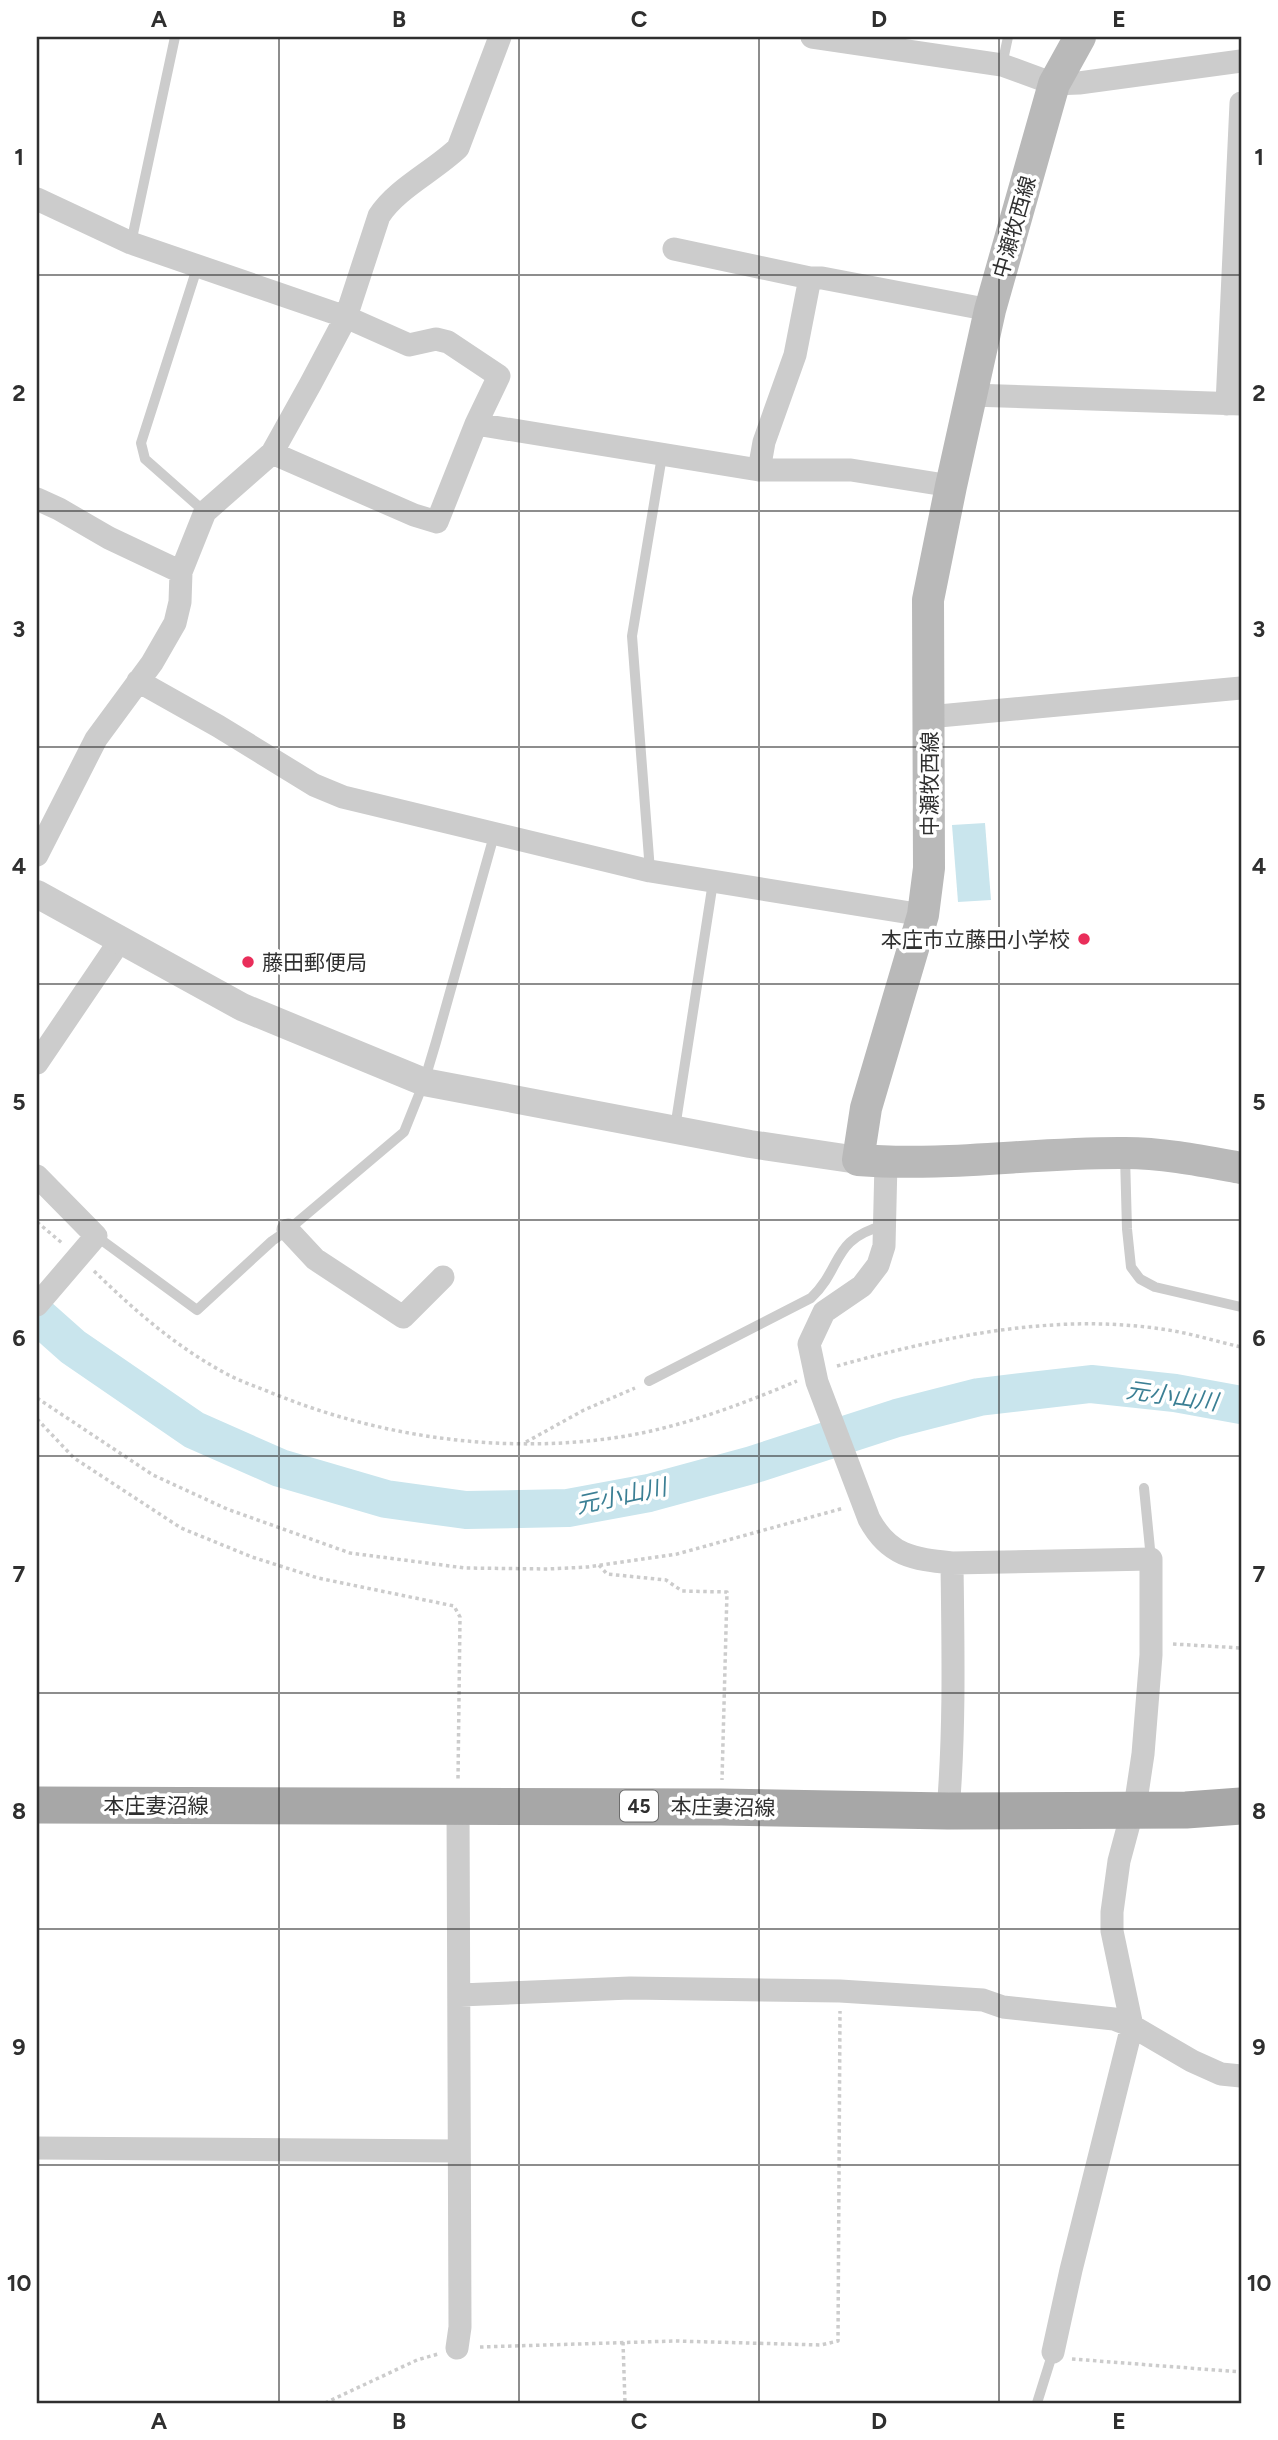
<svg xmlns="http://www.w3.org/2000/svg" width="1278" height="2440" font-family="Figtree,'Noto Sans JP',sans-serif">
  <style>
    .water { fill: #c9e5ed }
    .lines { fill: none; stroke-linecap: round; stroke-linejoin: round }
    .river { stroke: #c9e5ed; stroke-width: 38 }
    .path { stroke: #ccc; stroke-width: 3.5; stroke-dasharray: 3.5 3.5; stroke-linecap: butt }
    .service { stroke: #ccc; stroke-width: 10 }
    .minor { stroke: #ccc; stroke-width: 23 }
    .tertiary { stroke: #ccc; stroke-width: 28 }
    .secondary { stroke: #b9b9b9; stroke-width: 32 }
    .primary { stroke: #a7a7a7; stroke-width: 37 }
    .grid { fill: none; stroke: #2f2f2f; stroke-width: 2; stroke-opacity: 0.55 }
    .poi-dot { fill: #e92e5a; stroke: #fff; stroke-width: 2.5 }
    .labels { text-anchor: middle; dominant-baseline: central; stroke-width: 7; stroke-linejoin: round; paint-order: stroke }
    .shield { fill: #fff; stroke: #6d6d6d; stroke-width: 2 }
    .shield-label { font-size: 19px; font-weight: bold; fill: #2f2f2f }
    .street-label { font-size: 21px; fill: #2f2f2f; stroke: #fff }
    .poi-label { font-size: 21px; fill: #2f2f2f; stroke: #fff; text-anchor: end }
    .water-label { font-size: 23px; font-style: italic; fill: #3b7f94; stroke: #fff }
    .neatline { fill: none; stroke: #2f2f2f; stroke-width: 2.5 }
    .grid-label { font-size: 23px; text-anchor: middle; font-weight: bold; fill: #2f2f2f }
  </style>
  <rect width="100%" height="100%" fill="#fff"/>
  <!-- water -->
  <path class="water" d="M 985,823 L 991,900 L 958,902 L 952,825 Z"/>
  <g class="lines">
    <!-- river -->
    <path class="river" d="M 37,1315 L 73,1347 L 194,1430 L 280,1468 L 386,1499 L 466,1510 L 568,1508 L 649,1493 L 752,1465 L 897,1418 L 979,1397 L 1091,1384 L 1175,1393 L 1241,1405"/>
    <!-- path -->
    <path class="path" d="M 37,1222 L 62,1243
      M 94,1271 C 134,1310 174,1345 223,1372 C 237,1380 252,1385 267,1391 C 377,1437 502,1455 620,1437 C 682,1427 740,1405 797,1381
      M 837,1366 C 945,1336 1061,1311 1174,1331 C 1196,1335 1219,1342 1241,1347
      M 37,1398 L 153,1475 L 227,1509 L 350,1553 L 465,1568 L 548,1569 L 588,1567 L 677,1554 L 844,1508
      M 37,1419 L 74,1458 L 181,1528 L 252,1557 L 318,1578 L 454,1606 L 460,1617 L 458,1780
      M 526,1442 L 584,1410 L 635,1388
      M 599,1565 L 607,1574 L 666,1580 L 682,1591 L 727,1592 L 722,1780
      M 1173,1644 L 1241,1648
      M 623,2342 L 625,2403
      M 480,2347 L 675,2341 L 821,2345 L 838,2341 L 840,2011
      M 1072,2359 L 1241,2372
      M 325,2403 L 417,2360 L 438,2354"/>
    <!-- service -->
    <path class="service" d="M 1002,65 L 1008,37
      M 131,243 L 175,37
      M 198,265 L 141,443 L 145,459 L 205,512
      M 650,871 L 632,636 L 662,456
      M 675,1128 L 713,882
      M 1125,1156 L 1127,1229 L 1131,1267 L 1140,1279 L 1155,1287 L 1241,1307
      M 96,1236 L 197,1310 L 272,1241 L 288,1230 L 404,1132 L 424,1082 L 436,1042 L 495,832
      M 649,1381 L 811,1298 C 844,1266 830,1240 885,1225
      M 1144,1488 L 1151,1559
      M 1037,2403 L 1053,2352"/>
    <!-- minor -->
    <path class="minor" d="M 812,37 L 1002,65 L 1054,84 L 1079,83 L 1241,61
      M 37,199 L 131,243 L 346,317 L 409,345 L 436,339 L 448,342 L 499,376 L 476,424 L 437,522 L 414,515 L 272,453
      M 674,249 L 810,278
      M 971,395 L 1241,404
      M 1227,404 L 1241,103
      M 476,424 L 759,470 L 851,470 L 951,486
      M 759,470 L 764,442 L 795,355 L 810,278 L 822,278 L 990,310
      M 37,499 L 59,509 L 109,538 L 181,572
      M 138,681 L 218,726 L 314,785 L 343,797 L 650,871 L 923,915
      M 928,717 L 1241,688
      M 37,855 L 96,739 L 152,663 L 175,623 L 180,602 L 181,572 L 205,512 L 272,453 L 311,383 L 346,317 L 379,216 C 396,189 434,171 458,148 L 500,37
      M 37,1063 L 121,939
      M 886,1162 L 884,1246 L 878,1265 L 862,1286 L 824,1312 L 809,1344 L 817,1382 L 869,1519 C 889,1556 913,1559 952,1563 L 1151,1559 L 1151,1655 L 1143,1754 L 1137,1794 L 1119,1861 L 1112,1912 L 1112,1931 L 1132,2026 L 1071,2270 L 1053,2352
      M 37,1176 L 96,1236 L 37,1305
      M 288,1230 L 315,1259 L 403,1317 L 443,1277
      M 948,1811 C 955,1728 953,1645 952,1563
      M 460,1995 L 630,1988 L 840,1991 L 983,2000 L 1003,2007 L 1114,2019 L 1132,2026 L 1192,2061 L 1221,2074 L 1241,2076
      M 37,2148 L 458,2151
      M 457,2348 L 460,2327 L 458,1806"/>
    <!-- tertiary -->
    <path class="tertiary" d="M 37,894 L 242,1007 L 424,1082 L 750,1144 L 858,1160"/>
    <!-- secondary -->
    <path class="secondary" d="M 1080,37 L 1054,84 L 990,310 L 951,486 L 928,600 L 929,868 L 923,915 L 866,1108 L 858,1160 C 947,1167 1036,1152 1125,1153 C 1164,1153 1203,1161 1241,1168"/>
    <!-- primary -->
    <path class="primary" d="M 37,1805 L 721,1807 L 948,1811 L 1186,1810 L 1241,1806"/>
  </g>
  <!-- grid -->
  <path class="grid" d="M 279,37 L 279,2403M 519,37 L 519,2403M 759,37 L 759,2403M 999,37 L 999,2403M 37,275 L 1241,275M 37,511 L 1241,511M 37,747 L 1241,747M 37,984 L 1241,984M 37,1220 L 1241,1220M 37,1456 L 1241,1456M 37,1693 L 1241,1693M 37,1929 L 1241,1929M 37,2165 L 1241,2165"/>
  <!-- markers -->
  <g class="poi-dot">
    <circle cx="1084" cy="939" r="7"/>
    <circle cx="248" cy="962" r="7"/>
  </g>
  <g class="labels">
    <!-- shield labels -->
    <rect class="shield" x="620" y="1790.5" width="38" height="31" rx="5"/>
    <g class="shield-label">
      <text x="639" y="1806">45</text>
    </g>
    <!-- street labels -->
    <g class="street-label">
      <text transform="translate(1014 227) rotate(-74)">中瀬牧西線</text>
      <text transform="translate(929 784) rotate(-90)">中瀬牧西線</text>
      <text x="156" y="1805">本庄妻沼線</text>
      <text transform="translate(723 1807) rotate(1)">本庄妻沼線</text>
    </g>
    <!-- poi labels -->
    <g class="poi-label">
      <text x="1070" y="939">本庄市立藤田小学校</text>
      <text x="262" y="962" text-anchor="start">藤田郵便局</text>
    </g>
    <!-- water labels -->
    <g class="water-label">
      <text transform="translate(1172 1396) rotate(8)">元小山川</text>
      <text transform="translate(621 1496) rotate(-12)">元小山川</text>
    </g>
  </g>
  <!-- border -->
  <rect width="1278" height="2440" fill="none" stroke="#ffffff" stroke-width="77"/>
  <rect x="38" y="38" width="1202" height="2364" class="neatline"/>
  <g class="grid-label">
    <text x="159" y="27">A</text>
    <text x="399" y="27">B</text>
    <text x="639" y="27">C</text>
    <text x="879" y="27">D</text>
    <text x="1119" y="27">E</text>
    <text x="19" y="165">1</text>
    <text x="1259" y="165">1</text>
    <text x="19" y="401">2</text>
    <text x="1259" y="401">2</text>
    <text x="19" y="637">3</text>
    <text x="1259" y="637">3</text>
    <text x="19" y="874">4</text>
    <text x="1259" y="874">4</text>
    <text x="19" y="1110">5</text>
    <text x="1259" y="1110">5</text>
    <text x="19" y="1346">6</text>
    <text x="1259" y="1346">6</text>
    <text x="19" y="1582">7</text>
    <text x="1259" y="1582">7</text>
    <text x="19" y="1819">8</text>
    <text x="1259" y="1819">8</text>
    <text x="19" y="2055">9</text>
    <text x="1259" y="2055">9</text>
    <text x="19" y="2291">10</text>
    <text x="1259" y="2291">10</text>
    <text x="159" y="2429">A</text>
    <text x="399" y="2429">B</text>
    <text x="639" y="2429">C</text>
    <text x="879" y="2429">D</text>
    <text x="1119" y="2429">E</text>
  </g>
</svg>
